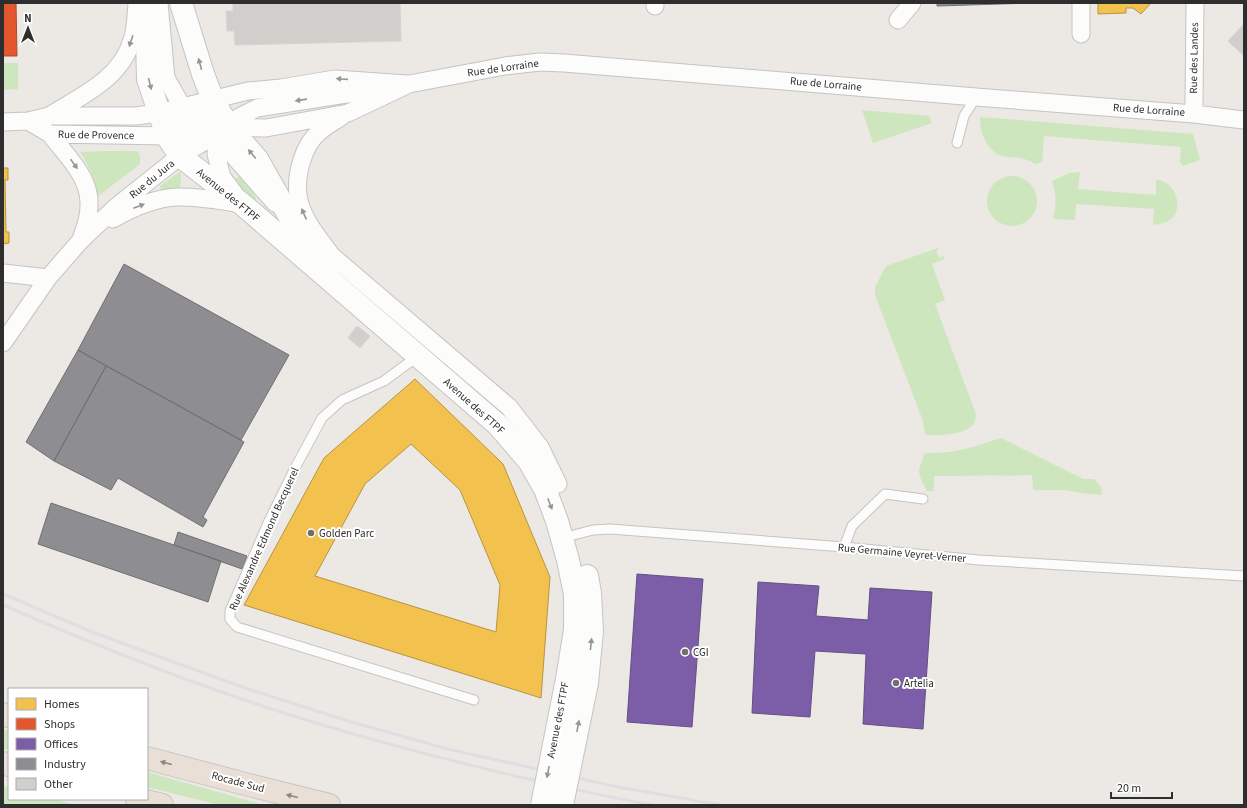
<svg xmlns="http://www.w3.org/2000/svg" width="1247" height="808" font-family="'Source Sans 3',sans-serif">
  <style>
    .green { fill: #cee6be }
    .homes { fill: #f2c14e; stroke: #b79544; fill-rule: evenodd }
    .shops { fill: #e4572e; stroke: #ad4b2e }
    .offices { fill: #7b5ea7; stroke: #645083 }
    .industry { fill: #8d8d92; stroke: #707074 }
    .building { fill: #d1cecb; stroke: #d7d4d0 }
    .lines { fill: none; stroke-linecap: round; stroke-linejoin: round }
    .lane-casing { stroke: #c5c4c5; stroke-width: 11 }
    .street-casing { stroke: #c5c4c5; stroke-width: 19 }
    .secondary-casing { stroke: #c5c4c5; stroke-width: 24 }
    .highway-casing { stroke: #c6c5c4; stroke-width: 24 }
    .lane { stroke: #fcfcfb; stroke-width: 9 }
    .street { stroke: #fcfcfb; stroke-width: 17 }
    .secondary { stroke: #fcfcfb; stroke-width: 22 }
    .highway { stroke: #eadfd6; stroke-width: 22 }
    .rail { stroke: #dfdfe1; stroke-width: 3 }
    .secondary-bridge-casing { stroke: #c5c4c5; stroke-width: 24; stroke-linecap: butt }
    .secondary-bridge { stroke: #fcfcfb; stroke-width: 22 }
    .oneway { fill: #959594 }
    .oneway2 { fill: #8c8682 }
    .poi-dot { fill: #706f6e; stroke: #fff; stroke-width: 1.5 }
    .labels { text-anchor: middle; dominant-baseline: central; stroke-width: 4; stroke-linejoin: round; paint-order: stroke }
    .street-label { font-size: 11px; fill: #2e2e2e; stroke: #fff }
    .poi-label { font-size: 11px; fill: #2e2e2e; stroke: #fff; text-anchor: start }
  </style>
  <rect width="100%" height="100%" fill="#ece8e4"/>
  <!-- green -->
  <path class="green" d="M 3,63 L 18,63 L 18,89 L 3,90 Z
    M 862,110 L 929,116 L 932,123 L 873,143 Z
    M 980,117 L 1193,134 L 1200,160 L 1183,166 L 1180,162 L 1181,147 L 1044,136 L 1042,162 L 1036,164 C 1032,162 1028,160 1024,159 C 1017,157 1009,158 1002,156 C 987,151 979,131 980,117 Z
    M 103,151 L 137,151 C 141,156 141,159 139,165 L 97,197 C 95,178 90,168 80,152 Z
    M 181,171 L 180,194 L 163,195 L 160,186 Z
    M 1080,172 L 1078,189 L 1156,195 L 1156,179 C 1161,181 1166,182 1170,186 C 1178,194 1181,211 1171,219 C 1167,223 1159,224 1153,225 L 1154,209 L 1076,204 L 1075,220 L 1053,219 C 1057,205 1056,194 1052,181 L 1069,173 Z
    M 242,175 L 256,198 L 256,200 L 253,201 L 231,181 Z
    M987 201a25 25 0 1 1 50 0a25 25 0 1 1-50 0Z
    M 938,248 L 939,249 L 936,252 L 940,258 L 943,256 L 945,259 L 932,264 L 945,300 L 935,304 L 976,414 C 976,417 975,421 974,423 C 968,435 937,436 925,435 L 923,421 L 875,295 L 875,287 L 886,266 Z
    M 1001,438 L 1083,479 L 1094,479 L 1101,487 L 1102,495 L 1082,493 L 1064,490 L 1033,490 L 1032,475 L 934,476 L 934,491 L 927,491 C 917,472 917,473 925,453 C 955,454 973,447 1001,438 Z
    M 3,729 L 9,731 L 9,750 L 3,749 Z
    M 147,772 L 264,805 L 219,805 L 147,787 Z
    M 3,786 L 9,788 L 9,799 L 53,799 L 76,805 L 3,805 Z"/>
  <!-- homes -->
  <path class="homes" d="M 1098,3 L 1151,3 L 1141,14 L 1133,8 L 1126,8 L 1126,13 L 1098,14 Z
    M 3,168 L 8,168 L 8,180 L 5,180 L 6,232 L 9,232 L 9,243 L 3,244 Z
    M 415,379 L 503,464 L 550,577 L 541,698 L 244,605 L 324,458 ZM 411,444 L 460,490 L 500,585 L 496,632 L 315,576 L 365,484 Z"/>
  <!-- shops -->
  <path class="shops" d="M 3,3 L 16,3 L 17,56 L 3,56 Z"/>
  <!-- offices -->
  <path class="offices" d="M 637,574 L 703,579 L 692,727 L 627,722 Z
    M 758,582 L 819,586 L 816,616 L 868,620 L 870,588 L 932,592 L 923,729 L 863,724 L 866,654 L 815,651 L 810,717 L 752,713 Z"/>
  <!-- industry -->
  <path class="industry" d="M 937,3 L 1032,3 L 937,6 Z
    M 124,264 L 289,355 L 241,440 L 78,350 Z
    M 78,350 L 106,366 L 54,461 L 26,442 Z
    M 106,366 L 244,442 L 203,517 L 207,520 L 203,527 L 118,478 L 111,490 L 54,461 Z
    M 51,503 L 221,561 L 208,602 L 38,544 Z
    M 178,532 L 247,556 L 242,569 L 174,545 Z"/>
  <!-- building -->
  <path class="building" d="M 233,3 L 400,3 L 401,41 L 235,45 L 234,31 L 227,31 L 226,11 L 233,11 Z
    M 1244,24 L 1244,56 L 1228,41 Z
    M 357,326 L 370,336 L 360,348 L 348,338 Z"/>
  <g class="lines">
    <!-- lane casing -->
    <g class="lane-casing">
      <path id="lane" d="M 957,143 L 964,116 L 976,97
        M 418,356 L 384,381 L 342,400 L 322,418 L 295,468 L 268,523 L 230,611 L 230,619 L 237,627 L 474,700
        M 562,538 L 593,530 L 610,529 L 844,547 L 979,560 L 1244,576
        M 844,547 L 852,526 L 885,494 L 923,499"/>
    </g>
    <!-- street casing -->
    <g class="street-casing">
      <path id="street" d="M 159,3 L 166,78 L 183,108 L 229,127
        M 655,3 L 655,6
        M 1081,3 L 1081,34
        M 898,20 L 912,3
        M 158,113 L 217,141 L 231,153 L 275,203
        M 1194,114 L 1194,101 L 1195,3
        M 49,116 C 81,96 121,79 132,40 C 136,29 136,15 137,3
        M 342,116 C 335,121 326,126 319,132 C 311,139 305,150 302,160 C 288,202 308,224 332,256 L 509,407 L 540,447 L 558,484
        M 28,121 L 50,134 L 167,136 L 201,133 L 229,127 L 266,128 L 348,113 L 409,84 L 505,66 L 540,62 L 564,63 L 976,97 L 1194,114 L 1244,120
        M 3,122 L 28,121 L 49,116 L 136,116 L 158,113 L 248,91 L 281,88 L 335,79 L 407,84
        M 50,134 C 77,169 102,188 82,236
        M 234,193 L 222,177 L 216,154 L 217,141 L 239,117 L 257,108 L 378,89
        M 113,219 C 132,208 155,198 177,197 C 199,196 221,201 242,204
        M 3,273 L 48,278
        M 3,343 L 48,278 L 81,240 L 116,207 L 180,156 L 219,133"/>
    </g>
    <!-- secondary casing -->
    <g class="secondary-casing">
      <path id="secondary" d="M 146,3 L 148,79 L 167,136 L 180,156 L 242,204 L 498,425 L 529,461 L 545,489 L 557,521 L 568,560 L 575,594 L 575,630 L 567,679
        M 181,3 L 203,74 L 213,100 L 229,127 L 257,159 L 296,228 L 329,265
        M 587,576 L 590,593 L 592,631 L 587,683"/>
    </g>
    <!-- highway casing -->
    <g class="highway-casing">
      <path id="highway" d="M 3,714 L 9,716
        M 147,758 L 249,785 L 329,805
        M 3,763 L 9,765
        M 137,799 L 162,805"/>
    </g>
    <!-- lane -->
    <use href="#lane" class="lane"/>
    <!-- street -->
    <use href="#street" class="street"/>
    <!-- secondary -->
    <use href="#secondary" class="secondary"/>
    <!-- highway -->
    <use href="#highway" class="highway"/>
    <!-- rail -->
    <path class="rail" d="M 3,594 L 92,632 L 245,688 L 348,721 L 448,749 L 618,787 L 721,805
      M 3,605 C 81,639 161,672 242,699 C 331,730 423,754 515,776 C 561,786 606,797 652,805"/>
    <!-- secondary-bridge casing -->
    <g class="secondary-bridge-casing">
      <path id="secondary-bridge" d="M 542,805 L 567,679
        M 562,805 L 587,683"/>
    </g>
    <!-- secondary-bridge -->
    <use href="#secondary-bridge" class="secondary-bridge"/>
  </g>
  <!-- one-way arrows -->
  <defs><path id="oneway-solid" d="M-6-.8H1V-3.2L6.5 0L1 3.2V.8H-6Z"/></defs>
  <g class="oneway">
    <use href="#oneway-solid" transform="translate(131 41) rotate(109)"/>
    <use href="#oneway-solid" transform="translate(200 64) rotate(-105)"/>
    <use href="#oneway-solid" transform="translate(342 79) rotate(-176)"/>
    <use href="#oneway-solid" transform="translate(150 84) rotate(76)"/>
    <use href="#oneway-solid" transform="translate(301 100) rotate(172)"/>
    <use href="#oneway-solid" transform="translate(252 154) rotate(-130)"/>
    <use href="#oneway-solid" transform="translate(74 164) rotate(54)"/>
    <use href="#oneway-solid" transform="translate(139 206) rotate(-21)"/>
    <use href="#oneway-solid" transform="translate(304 214) rotate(-114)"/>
    <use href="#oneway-solid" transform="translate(550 504) rotate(69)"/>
    <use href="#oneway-solid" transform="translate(591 644) rotate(-84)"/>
    <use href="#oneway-solid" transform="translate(578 726) rotate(-79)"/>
    <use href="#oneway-solid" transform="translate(548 772) rotate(101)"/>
  </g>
  <g class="oneway2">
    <use href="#oneway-solid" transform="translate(166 763) rotate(-165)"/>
    <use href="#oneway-solid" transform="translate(292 796) rotate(-166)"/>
  </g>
  <!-- markers -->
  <g class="poi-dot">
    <circle cx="311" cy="533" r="4"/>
    <circle cx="685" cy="652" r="4"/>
    <circle cx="896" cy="683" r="4"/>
  </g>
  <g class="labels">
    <!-- street labels -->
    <g class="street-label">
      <text transform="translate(1194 58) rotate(-89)">Rue des Landes</text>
      <text transform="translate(503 68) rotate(-8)">Rue de Lorraine</text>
      <text transform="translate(826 84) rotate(5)">Rue de Lorraine</text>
      <text transform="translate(1149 110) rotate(4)">Rue de Lorraine</text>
      <text transform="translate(96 135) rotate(1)">Rue de Provence</text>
      <text transform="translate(152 179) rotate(-39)">Rue du Jura</text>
      <text transform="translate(228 195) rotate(39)">Avenue des FTPF</text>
      <text transform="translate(474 406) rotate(42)">Avenue des FTPF</text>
      <text transform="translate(264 539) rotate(-66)">Rue Alexandre Edmond Becquerel</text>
      <text transform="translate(902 553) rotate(5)">Rue Germaine Veyret-Verner</text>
      <text transform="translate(558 720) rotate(-79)">Avenue des FTPF</text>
      <text transform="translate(238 782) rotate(15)">Rocade Sud</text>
    </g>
    <!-- poi labels -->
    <g class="poi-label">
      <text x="319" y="533">Golden Parc</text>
      <text x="693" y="652">CGI</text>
      <text x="904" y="683">Artelia</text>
    </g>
  </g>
  <!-- border -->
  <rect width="1247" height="808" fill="none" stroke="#2e2e2e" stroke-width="8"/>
  <!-- legend -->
  <rect x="8" y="688" width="140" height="112" fill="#ffffff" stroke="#ababab"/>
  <rect x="16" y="698" width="20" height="12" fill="#f2c14e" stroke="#ababab"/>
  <text x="44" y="708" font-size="12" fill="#2e2e2e">Homes</text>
  <rect x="16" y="718" width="20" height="12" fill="#e4572e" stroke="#ababab"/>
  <text x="44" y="728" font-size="12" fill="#2e2e2e">Shops</text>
  <rect x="16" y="738" width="20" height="12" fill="#7b5ea7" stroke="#ababab"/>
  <text x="44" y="748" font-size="12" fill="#2e2e2e">Offices</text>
  <rect x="16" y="758" width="20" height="12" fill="#8d8d92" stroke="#ababab"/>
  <text x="44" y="768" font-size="12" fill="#2e2e2e">Industry</text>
  <rect x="16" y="778" width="20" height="12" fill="#d1cecb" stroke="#ababab"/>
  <text x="44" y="788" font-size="12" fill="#2e2e2e">Other</text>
  <!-- north arrow -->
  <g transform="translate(28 28)" stroke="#ffffff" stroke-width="3" paint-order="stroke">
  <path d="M0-3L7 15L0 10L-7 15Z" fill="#2e2e2e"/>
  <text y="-6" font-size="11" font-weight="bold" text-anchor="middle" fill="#2e2e2e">N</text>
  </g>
  <!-- scale -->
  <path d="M1111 792v6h61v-6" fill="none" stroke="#2e2e2e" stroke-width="2"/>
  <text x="1117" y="792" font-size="12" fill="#2e2e2e" stroke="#ffffff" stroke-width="3" paint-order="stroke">20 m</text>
</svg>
